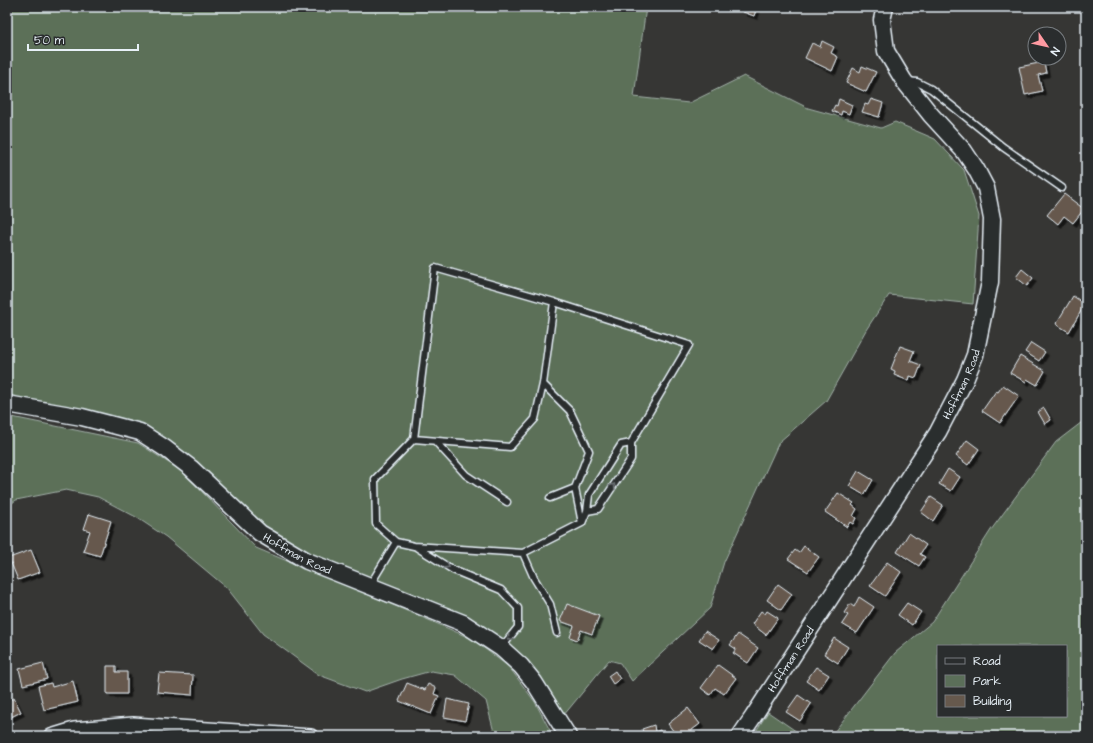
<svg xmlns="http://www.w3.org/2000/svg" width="1093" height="743" font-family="'Architects Daughter',sans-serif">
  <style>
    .green { fill: #5b6f59; stroke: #a2b0a8; fill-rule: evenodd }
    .building { fill: #66594d; stroke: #e8f1f8; filter: url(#shadow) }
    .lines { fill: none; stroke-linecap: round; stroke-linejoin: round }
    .service-casing { stroke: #e8f1f8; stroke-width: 9 }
    .minor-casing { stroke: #e8f1f8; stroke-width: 16 }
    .tertiary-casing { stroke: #e8f1f8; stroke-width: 19 }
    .service { stroke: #2a2d2e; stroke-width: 6 }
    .minor { stroke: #2a2d2e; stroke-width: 13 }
    .tertiary { stroke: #2a2d2e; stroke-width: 16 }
    .oneway { stroke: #6c7275 }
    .labels { text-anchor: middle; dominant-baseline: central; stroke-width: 3.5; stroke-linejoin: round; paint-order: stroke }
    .street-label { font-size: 11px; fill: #e8f1f8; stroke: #2a2d2e }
  </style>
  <defs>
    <filter id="shadow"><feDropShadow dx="3.5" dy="3.5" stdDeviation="0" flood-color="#0009"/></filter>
  </defs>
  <rect width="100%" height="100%" fill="#363634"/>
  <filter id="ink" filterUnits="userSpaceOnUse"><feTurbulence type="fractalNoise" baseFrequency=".025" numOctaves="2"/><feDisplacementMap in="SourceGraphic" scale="8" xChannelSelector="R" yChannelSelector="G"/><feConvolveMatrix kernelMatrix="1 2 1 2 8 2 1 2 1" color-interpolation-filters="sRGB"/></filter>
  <g filter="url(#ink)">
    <!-- green -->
    <path class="green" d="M 7,7 L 646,7 L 634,97 L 689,103 L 744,76 L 808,108 L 881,128 L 895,122 L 935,139 L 964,170 L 979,216 L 973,304 L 889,295 L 866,330 L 826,401 L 779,442 L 724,562 L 710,608 L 632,681 L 620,663 L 609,660 L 559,721 L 501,648 L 307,561 L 140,432 L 7,404 Z
      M 7,416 L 138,443 L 183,472 L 256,548 L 431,621 L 472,639 L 509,667 L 535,702 L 553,736 L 495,736 L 486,701 L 455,675 L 431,671 L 402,679 L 365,692 L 319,675 L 263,634 L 227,588 L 166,537 L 136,517 L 98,497 L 66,490 L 16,500 L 7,507 Z
      M 1086,419 L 1086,736 L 831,736 L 895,653 L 932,622 L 991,530 L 1056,442 ZM 938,646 L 1066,646 L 1066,716 L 938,716 Z
      M 768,712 L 803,736 L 753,736 Z
      M 126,732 L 172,732 L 230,736 L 93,736 Z"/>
    <!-- building -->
    <path class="building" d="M 745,7 L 757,7 L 754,16 L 743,12 Z
      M 822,41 L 834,47 L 831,53 L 838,57 L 832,71 L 805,58 L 812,43 L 820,47 Z
      M 1044,62 L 1046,73 L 1038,75 L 1042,91 L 1025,95 L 1019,67 Z
      M 862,66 L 876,72 L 866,92 L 846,83 L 853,68 L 860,72 Z
      M 839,99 L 852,105 L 849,114 L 842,111 L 841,115 L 832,111 L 835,105 L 837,106 Z
      M 871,99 L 883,103 L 879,117 L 862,112 L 865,104 L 868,105 Z
      M 1064,194 L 1084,209 L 1073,223 L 1064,216 L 1058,224 L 1047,215 Z
      M 1022,269 L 1033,278 L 1027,286 L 1016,277 Z
      M 1073,296 L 1085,304 L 1069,332 L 1056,324 Z
      M 1031,343 L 1045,352 L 1039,361 L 1025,352 Z
      M 900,346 L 914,351 L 910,361 L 921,365 L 916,378 L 910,376 L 909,381 L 894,375 L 895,371 L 891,369 Z
      M 1020,356 L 1045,371 L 1037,385 L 1027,379 L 1026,382 L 1010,373 Z
      M 1003,385 L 1019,396 L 1000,423 L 982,411 L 996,391 L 998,392 Z
      M 1044,408 L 1051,420 L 1045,424 L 1038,412 Z
      M 967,440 L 979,449 L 968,465 L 956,456 Z
      M 948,469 L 960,477 L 951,491 L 939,484 Z
      M 858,471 L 873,480 L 864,495 L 849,486 Z
      M 838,493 L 854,503 L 852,505 L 857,509 L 853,516 L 856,518 L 853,524 L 850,522 L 847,527 L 825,512 Z
      M 931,497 L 943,505 L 933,521 L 921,512 Z
      M 89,514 L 111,521 L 100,556 L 83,551 L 90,531 L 84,529 Z
      M 909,533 L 926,545 L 920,554 L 925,557 L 919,566 L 897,552 Z
      M 804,546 L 819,557 L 808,572 L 788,559 L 795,550 L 799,553 Z
      M 31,550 L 40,572 L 18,580 L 9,558 Z
      M 887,562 L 901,572 L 885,596 L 870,586 Z
      M 778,584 L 792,594 L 781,610 L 767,600 Z
      M 859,597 L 874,607 L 857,633 L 842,624 L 848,615 L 844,613 L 850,604 L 854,607 Z
      M 907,603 L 921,612 L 912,625 L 898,615 Z
      M 567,604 L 599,616 L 592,634 L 581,630 L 577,640 L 570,637 L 574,626 L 560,621 Z
      M 761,611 L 765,614 L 767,611 L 778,618 L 766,635 L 752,624 Z
      M 705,631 L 719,640 L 713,649 L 699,640 Z
      M 738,634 L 758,648 L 748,663 L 733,653 L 736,649 L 730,645 Z
      M 834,638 L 848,647 L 838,663 L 824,654 Z
      M 43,663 L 47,679 L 23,685 L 19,669 Z
      M 718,665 L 736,678 L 724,694 L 715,688 L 710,695 L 701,688 Z
      M 107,666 L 116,666 L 116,672 L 127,672 L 127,694 L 107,694 Z
      M 816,667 L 829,675 L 819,690 L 806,681 Z
      M 615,671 L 620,679 L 613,684 L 608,676 Z
      M 159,673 L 193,675 L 192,695 L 157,692 Z
      M 73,681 L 78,702 L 44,710 L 38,686 L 51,683 L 52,687 Z
      M 407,683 L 425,690 L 428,684 L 436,688 L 434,694 L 439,696 L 431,714 L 399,701 Z
      M 798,695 L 811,704 L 800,721 L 786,712 Z
      M 14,698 L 21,712 L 7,719 L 7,701 Z
      M 447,699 L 469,704 L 465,721 L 444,717 Z
      M 688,708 L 700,724 L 684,736 L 677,736 L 668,724 Z
      M 654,725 L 655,732 L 660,730 L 662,736 L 644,736 L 642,729 Z"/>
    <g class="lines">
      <!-- service casing -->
      <g class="service-casing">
        <path id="service" d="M 907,81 L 917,82 L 931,89 L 1003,147 L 1062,188
          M 554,302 L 543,384 L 535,419 L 510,447 L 414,439 L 435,268 L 554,302 L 689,345 L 631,443 L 631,459 L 598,509 L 587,511
          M 543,384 L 570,411 L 589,451 L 575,488 L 550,498
          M 435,441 L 466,475 L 507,502
          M 575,488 L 582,523
          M 396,542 L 376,524 L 375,479 L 414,439
          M 416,547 L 453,570 L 501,590 L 518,608 L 518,627 L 502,647
          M 523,553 L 534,578 L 550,604 L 557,633
          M 370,585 L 396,542 L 414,546 L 523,553 L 582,523 L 587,511 L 589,495 L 621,445 L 631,443"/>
      </g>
      <!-- minor casing -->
      <g class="minor-casing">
        <path id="minor" d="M 51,736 L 74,729 L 133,724 L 311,736"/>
      </g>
      <!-- tertiary casing -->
      <g class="tertiary-casing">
        <g id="tertiary">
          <path id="s1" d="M 7,404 L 82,417 L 140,432 L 166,449 L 191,468 L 260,533 L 307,561 L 463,623 L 501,648 L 521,666 L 534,682 L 568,736"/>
          <path id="s2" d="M 740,736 L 753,717 L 938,432 L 965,380 L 975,355 L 990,282 L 992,219 L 986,188 L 976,169 L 964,151 L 931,115 L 904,81 L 886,51 L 882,20 L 885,7"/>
        </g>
      </g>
      <!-- service -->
      <use href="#service" class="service"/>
      <!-- minor -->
      <use href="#minor" class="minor"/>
      <!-- tertiary -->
      <use href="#tertiary" class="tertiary"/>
    </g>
    <!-- one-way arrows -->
    <defs><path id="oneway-chevron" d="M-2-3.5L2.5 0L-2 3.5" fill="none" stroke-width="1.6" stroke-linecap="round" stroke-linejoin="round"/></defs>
    <g class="oneway">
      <use href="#oneway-chevron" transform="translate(613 486) rotate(-57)"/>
      <use href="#oneway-chevron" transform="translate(447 566) rotate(32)"/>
      <use href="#oneway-chevron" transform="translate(510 638) rotate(129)"/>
    </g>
  </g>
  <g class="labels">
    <!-- street labels -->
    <g class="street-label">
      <text stroke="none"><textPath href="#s2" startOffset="416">Hoffman Road</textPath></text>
      <text stroke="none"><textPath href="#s1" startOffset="336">Hoffman Road</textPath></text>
      <text stroke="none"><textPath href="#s2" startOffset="92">Hoffman Road</textPath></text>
    </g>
  </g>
  <!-- margin -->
  <rect width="1093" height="743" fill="none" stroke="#2a2d2e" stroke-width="24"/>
  <rect x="12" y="12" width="1069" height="719" fill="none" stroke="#e8f1f8" stroke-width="1.5" filter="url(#ink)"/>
  <!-- legend -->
  <rect x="937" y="645" width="130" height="72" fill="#2a2d2e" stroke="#767b7f"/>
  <rect x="945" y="658" width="20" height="6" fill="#2a2d2e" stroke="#767b7f"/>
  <text x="973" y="665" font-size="12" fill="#e8f1f8">Road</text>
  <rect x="945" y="675" width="20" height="12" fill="#5b6f59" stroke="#767b7f"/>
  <text x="973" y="685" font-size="12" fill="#e8f1f8">Park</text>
  <rect x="945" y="695" width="20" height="12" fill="#66594d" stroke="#767b7f"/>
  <text x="973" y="705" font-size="12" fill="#e8f1f8">Building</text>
  <!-- north arrow -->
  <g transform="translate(1047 46) rotate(124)"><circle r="19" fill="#2a2d2e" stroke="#767b7f"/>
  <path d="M0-3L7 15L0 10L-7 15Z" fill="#ff9aa2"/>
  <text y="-6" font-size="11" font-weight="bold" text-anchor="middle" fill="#e8f1f8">N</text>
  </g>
  <!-- scale -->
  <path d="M28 44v6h110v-6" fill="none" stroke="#e8f1f8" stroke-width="2"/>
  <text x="34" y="44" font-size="12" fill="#e8f1f8" stroke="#2a2d2e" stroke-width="3" paint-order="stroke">50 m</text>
</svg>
